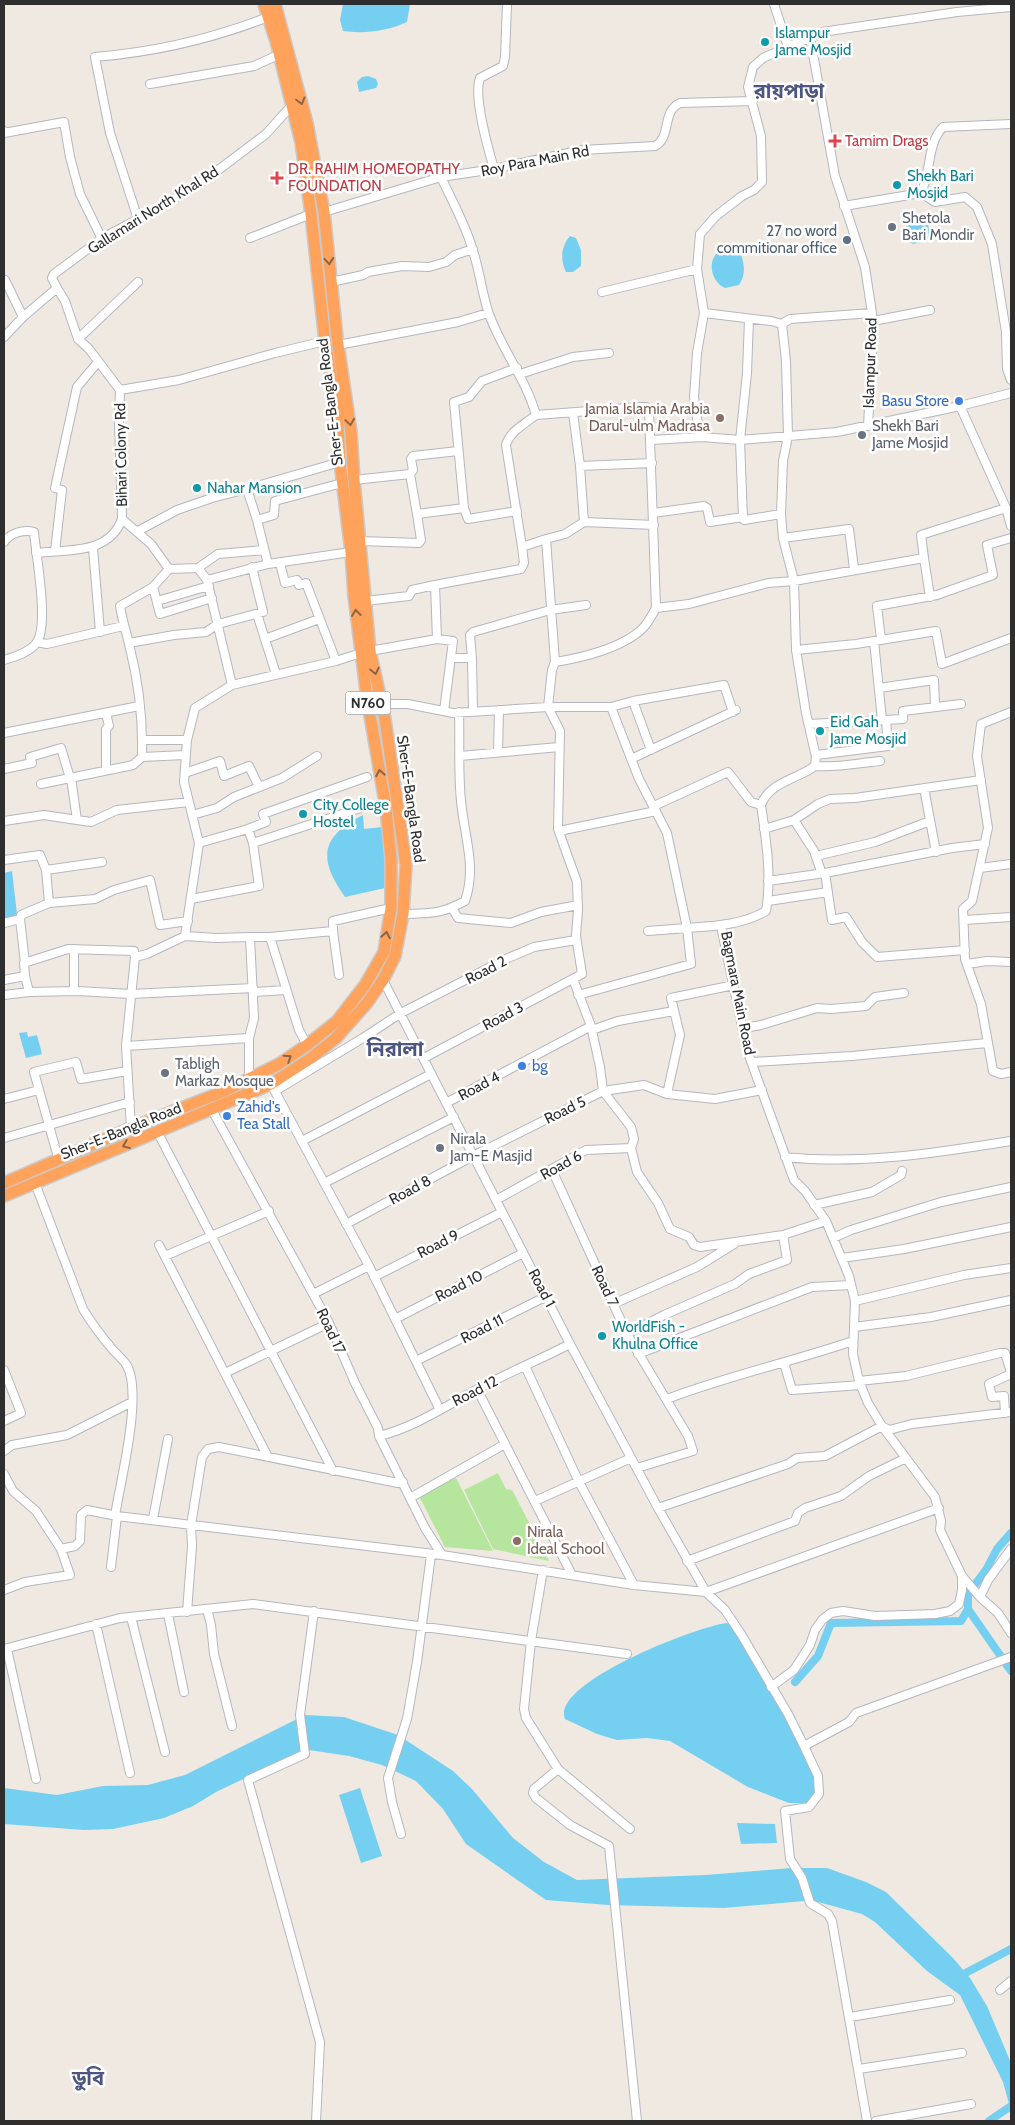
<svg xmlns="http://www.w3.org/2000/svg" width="1015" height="2125" font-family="Cabin,'Noto Sans Bengali',sans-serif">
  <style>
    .green { fill: #b6e59e }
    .water { fill: #75cff0 }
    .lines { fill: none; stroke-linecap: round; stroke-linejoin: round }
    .canal { stroke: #75cff0; stroke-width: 8 }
    .minor-casing { stroke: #b4b7c1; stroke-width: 10 }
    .highway-casing { stroke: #c9c9c9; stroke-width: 14 }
    .minor { stroke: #fff; stroke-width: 8 }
    .highway { stroke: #ffa35c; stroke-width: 11 }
    .oneway { stroke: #8c6343 }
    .culture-dot { fill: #0f9aa8; stroke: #fff; stroke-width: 2 }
    .health-dot { fill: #e0444e; stroke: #fff; stroke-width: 2 }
    .worship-dot { fill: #6b7280; stroke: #fff; stroke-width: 2 }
    .service-dot { fill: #5c6f8a; stroke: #fff; stroke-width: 2 }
    .shop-dot { fill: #3f7fe0; stroke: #fff; stroke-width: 2 }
    .education-dot { fill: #8d6e63; stroke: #fff; stroke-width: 2 }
    .labels { text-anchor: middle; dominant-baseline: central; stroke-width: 5; stroke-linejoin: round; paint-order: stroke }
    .shield { fill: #fff; stroke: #6d6d6d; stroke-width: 1 }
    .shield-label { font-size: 14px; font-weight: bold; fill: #2e2e2e }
    .culture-label { font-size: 15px; fill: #0d838f; stroke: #fff; text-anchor: start }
    .health-label { font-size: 15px; fill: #be3a42; stroke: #fff; text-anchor: start }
    .street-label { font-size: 15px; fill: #2e2e2e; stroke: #fff }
    .worship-label { font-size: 15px; fill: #5b616d; stroke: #fff; text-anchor: start }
    .service-label { font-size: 15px; fill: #4e5e75; stroke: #fff; text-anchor: end }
    .shop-label { font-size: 15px; fill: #366cbe; stroke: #fff; text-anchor: start }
    .education-label { font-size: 15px; fill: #785e54; stroke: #fff; text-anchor: end }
    .district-label { font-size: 20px; font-weight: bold; fill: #4d5680; stroke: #fff }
  </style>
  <rect width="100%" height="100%" fill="#efe9e1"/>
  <!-- green -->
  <path class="green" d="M 498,1473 L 506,1489 L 512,1490 L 549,1561 L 493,1549 L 464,1490 Z
    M 456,1478 L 493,1551 L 445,1547 L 419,1496 Z"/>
  <!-- water -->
  <path class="water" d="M 343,4 L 410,4 L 407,22 C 388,31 364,34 343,31 L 340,20 Z
    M 368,76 L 376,79 L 378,84 L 376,88 L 359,92 L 357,82 L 362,77 Z
    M 918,216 L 927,218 L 930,237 L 926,241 L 913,244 L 909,241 L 906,223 L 911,218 Z
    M 570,236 L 576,238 L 581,250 L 581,266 L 573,272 L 566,272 C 560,260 561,246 570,236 Z
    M 730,246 L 739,249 C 744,262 747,273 739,285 L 725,288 C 713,283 707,265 716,254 C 719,250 725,248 730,246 Z
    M 363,815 L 364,829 L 382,827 L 386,851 L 385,888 L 345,897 C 318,859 320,837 363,815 Z
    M 12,871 L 17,914 L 14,917 L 4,919 L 4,873 Z
    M 27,1032 L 28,1037 L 37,1035 L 42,1054 L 26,1058 L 19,1033 Z
    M 727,1623 L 731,1625 L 788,1718 L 814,1774 L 817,1793 L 809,1803 L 789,1803 L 748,1787 L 670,1741 L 647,1738 L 617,1740 L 597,1734 L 565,1719 C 550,1683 698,1626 727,1623 Z
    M 305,1715 L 344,1717 L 398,1735 L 453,1771 L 472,1789 L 513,1838 L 544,1862 L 577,1880 L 706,1875 L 791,1868 L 827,1868 L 866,1882 L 886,1892 L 953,1958 L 970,1978 L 987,2006 L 1011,2063 L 1011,2111 L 1003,2082 L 960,1995 L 927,1971 L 875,1922 L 862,1914 L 818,1902 L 804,1901 L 724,1908 L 608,1905 L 546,1900 L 466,1844 L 443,1809 L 416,1781 L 382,1765 L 349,1756 L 309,1750 L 281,1761 L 216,1792 L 193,1806 L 164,1818 L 113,1829 L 84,1830 L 4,1824 L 4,1788 L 57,1795 L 103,1786 L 148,1785 L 185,1775 Z
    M 360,1788 L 382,1856 L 361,1863 L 339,1795 Z
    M 737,1823 L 775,1824 L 777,1843 L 741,1844 Z"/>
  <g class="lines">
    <!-- canal -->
    <path class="canal" d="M 968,1609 L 1011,1671
      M 795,1682 L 818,1656 L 831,1623 L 961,1621 L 968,1609 L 968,1594 L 986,1570 L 997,1549 L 1011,1533
      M 958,1977 L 1011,1949
      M 989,2121 L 1011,2106"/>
    <!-- minor casing -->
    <g class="minor-casing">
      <path id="minor" d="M 774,4 L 788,47
        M 810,37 L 835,176 L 865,267 L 872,313 L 873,331 L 868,426
        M 150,84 L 254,66 L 278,55
        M 4,131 L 4,133 L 64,122 L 70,157 L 80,194 L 102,239
        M 494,169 C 488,148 473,97 480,78 L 503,66 L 505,57 L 507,4
        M 441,177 C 452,201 466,225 473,251 C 480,272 482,294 489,314 C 502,350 526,379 536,415 L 642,407 L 646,407 L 649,411 L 656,608
        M 921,193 L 935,202 L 965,197 L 977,207 L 992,244 L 1006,332 L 1007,369 L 1011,380
        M 844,206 L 921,193 C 931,173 927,143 943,127 L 1011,124
        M 324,212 L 441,177 L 494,169 L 582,150 L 655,146 C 672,137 661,112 680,103 L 753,101
        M 138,219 L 110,133 L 95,57 C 155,52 212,39 268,17
        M 250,238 L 311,214
        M 5,280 L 23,317
        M 331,282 L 363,275 L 368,272 L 402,266 L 429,267 L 446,262 L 455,255 L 473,249
        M 57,288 L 65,301 L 78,339 L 89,349 L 120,390 L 179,380 L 275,353 L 325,341
        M 602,292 L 697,269
        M 704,313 L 771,321 L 782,324
        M 749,319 L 747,373 L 740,440 L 743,518 L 744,520 L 781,514
        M 873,321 L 930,310
        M 4,337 L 23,317 L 57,288 L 52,278 L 54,274 L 104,237 L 154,211 L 205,180 L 266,134 L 292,105
        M 78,339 L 138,282
        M 338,345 L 458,322 L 488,313
        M 520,374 L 573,357 L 609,353
        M 960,406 L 1006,508 L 1011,526
        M 573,413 L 580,466
        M 536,415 C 525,424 510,431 506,445 L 522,547 L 546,539 L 555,662
        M 702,437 L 698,425 L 694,397 L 697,353 L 704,313 L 697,269 L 700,234 L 716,216 L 742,196 L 754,190 L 762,182 L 761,136 L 748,87 L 753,67 L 763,58 L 822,32 L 957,12 L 1011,7
        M 651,440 L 702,437 L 740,440 L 837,432 L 960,406 L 1011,393
        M 410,474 L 413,470 L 411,459 L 413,456 L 458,451
        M 354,480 L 410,474 L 417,514
        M 464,508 L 454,402 L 469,397 L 482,381 L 517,368
        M 653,513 L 704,506 L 707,508 L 710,522 L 743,517
        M 122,519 L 151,544 L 169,569 L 198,568 L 207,580 L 268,564 L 351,552
        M 257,520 L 274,515 L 275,501 L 342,483
        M 584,522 L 580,466 L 652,463
        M 138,531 L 177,510 L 212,498 L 247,489
        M 783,538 L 849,529 L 854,569
        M 546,539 L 565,534 L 584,522 L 654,525
        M 360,541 L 419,543 L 421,540 L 417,514 L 464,508 L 468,519 L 517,511
        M 4,542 C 10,533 24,529 34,532 C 36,555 49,624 37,642 C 31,652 14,657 4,660
        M 93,548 L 100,632
        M 36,550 L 36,553 C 68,549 109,555 122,519 L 119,422 L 120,390
        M 55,551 L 62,490 L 55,488 L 77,387 L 98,362
        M 924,558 L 930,597
        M 280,563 L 285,583 L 297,580 L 299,585 L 306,583 L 336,661
        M 268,564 L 257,520 L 247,489 L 340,462
        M 198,568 L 218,554 L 264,550
        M 169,569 L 153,587 L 120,606 C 122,619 126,631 129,644 C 138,679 143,721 142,757 L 185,755
        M 207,580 L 232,685
        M 153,587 L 160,614 L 212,598
        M 157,601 L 209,586
        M 365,601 L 409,596 L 412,590 L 435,585
        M 257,614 L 276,674
        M 265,639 L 319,619
        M 437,639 L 453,641 L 444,711
        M 881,639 L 877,606 L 937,595 L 993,575 L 987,545 L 1011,538
        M 874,641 L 882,720
        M 37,642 L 47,644 L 123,626
        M 129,643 L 174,635 L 206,632 L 218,624 L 263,612 L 252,567
        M 796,650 L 856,644 L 936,631 L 942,664 L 1011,638
        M 370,651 L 437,639 L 435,585 L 521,569 L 524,563 L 522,547
        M 451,658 L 472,658 L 473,711
        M 472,658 L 470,635 L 473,632 L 550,610 L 586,605
        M 879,688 L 934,680 L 935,706
        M 633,701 L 651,750
        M 382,704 L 408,704 L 453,713 L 548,707 L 611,707 L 639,779 L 667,833 L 687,928 C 714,926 742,925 766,911 C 772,876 766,839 761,805 C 769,782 798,779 815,766 L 816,757 L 806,713 L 796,650 L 794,581 L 783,538 L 781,514 L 783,461 L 788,436 L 786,361 L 782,324 L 790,319 L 872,313
        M 611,707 L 633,701 L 724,685 L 733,712
        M 1011,712 L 981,724 L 977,756 L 988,828 L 972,901 L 963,909 L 965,959 L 981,1004 L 993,1071 L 1001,1074 L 1011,1072
        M 809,724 L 903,719 L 903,711 L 961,704
        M 4,733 C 49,724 94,715 139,706
        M 143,740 L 187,740
        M 498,752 L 499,710
        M 816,755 L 888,746 L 886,720
        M 460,756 L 559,747
        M 631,759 L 736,710
        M 815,766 C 837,768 858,763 880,761
        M 4,769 L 32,763 L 30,757 L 61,748 L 70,778
        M 106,770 L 106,729 L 109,726 L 106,713
        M 185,773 L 220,761 L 224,776 L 249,766 L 259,787
        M 41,784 L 133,765 L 142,757
        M 924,788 L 936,852
        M 654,806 L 728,772 L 751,802 L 761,805
        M 192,815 L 217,808 L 234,797 L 282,778 L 317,756
        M 77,820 L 91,822 L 117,810 L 189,802
        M 794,820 L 818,804 L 830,799 L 855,798 L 981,780
        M 4,821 L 44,815 L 77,820 L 71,778
        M 248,829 L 266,822 L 263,814 L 367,777
        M 764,829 L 794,820 L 814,851 L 822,874
        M 559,831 L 656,811
        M 253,843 L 367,806
        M 816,856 L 875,842 L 930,821
        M 4,860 L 40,855 L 46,870
        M 980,868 L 1011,864
        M 768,881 L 825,873
        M 191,899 L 259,886 L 253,843 L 248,829 L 199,843
        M 768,901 L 828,892
        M 49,903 L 46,870 L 102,862
        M 452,908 L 458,918 L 511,923 L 541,912 L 578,905
        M 403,914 C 431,913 439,915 465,901 C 477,867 464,835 461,801 C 458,772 460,741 459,712
        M 20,919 L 21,915 L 49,903 L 95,899 L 114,890 L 150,880 L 160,925 L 188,921
        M 964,920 L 1011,917
        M 4,923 L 20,919 L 25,963
        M 721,926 L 747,1050 L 794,1180 L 805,1191 L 826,1221 L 849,1276 L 855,1301 L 853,1354 L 859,1381 L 868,1403 L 882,1426 L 935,1497 L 941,1521 L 940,1530 L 962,1576 L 980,1597 L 998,1613 L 1011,1633
        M 333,931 L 339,975
        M 185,936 L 216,938 L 250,937 L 254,1018 L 249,1038 L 249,1080
        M 250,937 L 270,937 L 299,1030 L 307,1045
        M 270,937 L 333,931 L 333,921 L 391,908
        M 74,949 L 74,991
        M 965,950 L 877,957 L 862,942 L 846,917 L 832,920 L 825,873 L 952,848 L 985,844
        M 967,964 L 987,961 L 1011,962
        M 25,976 L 24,963 L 68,949 L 134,951 L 135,957
        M 573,979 L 591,1026 L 600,1067 L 603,1091 L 631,1127 L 634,1139 L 631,1148 L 637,1172 L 658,1203 L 670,1229 L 689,1237 L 694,1245 L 700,1247 L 783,1235 L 826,1221
        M 4,980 L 25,976 L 29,992 L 77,991 L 131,994 L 253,988
        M 383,980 L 570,1344 L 658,1508 L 706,1592 L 725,1610 L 741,1634 L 788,1714 L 804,1746 L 818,1776 L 819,1794 L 809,1807 L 785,1811 L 790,1859 L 802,1878 L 810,1903 L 828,1914 L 832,1921 L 867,2121
        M 253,992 L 286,990
        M 4,995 L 29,992
        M 578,995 L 691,964 L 687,928 L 648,931
        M 744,1028 L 761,1025 L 817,1008 L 831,1009 L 866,1006 L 875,997 L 904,993
        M 592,1030 L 618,1021 L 674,1011
        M 126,1046 L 249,1038
        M 424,1058 L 582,974 L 576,936 L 578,910 L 577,882 L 558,829 L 560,731 L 548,707 L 552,670 L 555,662 C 581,658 623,648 643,628 C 648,623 652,615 656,608 L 689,604 L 768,583 L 794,581 L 924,558 L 921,535 L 1006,508
        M 752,1062 L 852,1056 L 987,1043
        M 271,1084 L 369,1266 L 440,1410
        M 275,1091 L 363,1038 L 401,1013 L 508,958 L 534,947 L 576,940
        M 667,1094 L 680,1035 L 671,998 L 734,985
        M 4,1099 L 39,1090
        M 446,1103 L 591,1026
        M 212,1110 L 329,1323 L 355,1383 L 378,1428 L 379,1436 L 425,1528 L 442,1555
        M 131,1128 L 126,1046 L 135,957 L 147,954 L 185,936 L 199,843 L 184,782 L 187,740 L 195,708 L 232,685 L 336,661 L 361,653
        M 158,1133 L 333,1471
        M 4,1138 L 130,1102
        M 302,1141 L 431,1074
        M 785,1157 C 861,1165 936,1153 1011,1141
        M 59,1161 L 34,1072 L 76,1062 L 81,1079 L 127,1071
        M 552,1170 L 627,1334 L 688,1436 L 693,1451 L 637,1468
        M 35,1183 L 83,1309 C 92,1324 102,1337 113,1350 C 117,1354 122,1359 126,1364 C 144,1392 120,1482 115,1516
        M 324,1183 L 454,1117
        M 496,1200 L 586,1150 L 631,1148
        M 814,1205 L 872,1192 L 901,1175 L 902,1171
        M 346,1224 L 473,1156 L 603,1091 L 644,1085 L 667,1094 L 715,1099 L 762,1090
        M 833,1238 L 851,1230 L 941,1202 L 1011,1187
        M 159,1245 L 268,1457
        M 165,1256 L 269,1211
        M 842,1258 L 904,1249 L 1011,1227
        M 374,1277 L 502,1212
        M 313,1294 L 369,1266
        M 855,1301 L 964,1275 L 1011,1268
        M 613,1304 L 697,1267 L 734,1244
        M 395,1319 L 523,1253
        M 854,1327 L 931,1317 L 1011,1300
        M 627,1334 L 664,1315 L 735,1284 L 749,1274 L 787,1260 L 783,1235
        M 638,1354 L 812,1287 L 851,1285
        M 416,1361 L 547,1296
        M 784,1363 L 792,1390 L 861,1385
        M 525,1366 L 579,1482 L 634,1585
        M 4,1370 L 21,1413 L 4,1421
        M 225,1373 L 329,1323
        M 859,1381 L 906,1376 L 1000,1353 L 1005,1353 L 1011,1372
        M 477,1389 L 572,1575
        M 667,1399 C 727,1376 791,1362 853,1341
        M 1005,1413 L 1004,1396 L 992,1397 L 989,1384 L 1011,1374
        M 379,1436 C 413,1428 446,1406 476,1390 C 507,1373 539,1360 570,1344
        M 4,1451 L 12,1445 L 67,1435 L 132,1402
        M 4,1474 L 13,1491 L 36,1511 L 61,1549 L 75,1546 L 80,1541 L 81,1515 L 87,1510 L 117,1516 L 442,1555 L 634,1585 L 706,1592 L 939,1508
        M 410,1498 L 505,1444
        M 535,1501 L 631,1458
        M 658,1508 L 788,1464 L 797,1458 L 825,1456 L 882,1426 L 889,1430 L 912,1424 L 1011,1412
        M 153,1519 L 168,1439
        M 687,1561 L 795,1521 L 798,1513 L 805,1508 L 841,1496 L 869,1476 L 906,1458
        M 111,1567 L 117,1516
        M 543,1570 L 531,1641 L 524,1709 L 526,1718 L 558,1769 L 630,1829
        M 4,1590 L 25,1582 L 70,1575 L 61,1549
        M 980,1597 L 988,1580 L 1011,1549
        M 207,1609 L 211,1625 L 214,1654 L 232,1726
        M 314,1611 L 300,1715 L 305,1754 L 248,1780 L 320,2042 L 316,2121
        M 187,1612 L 192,1546 L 191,1525 L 202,1457 L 208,1449 L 219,1447 L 398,1483 L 403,1482
        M 168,1614 L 184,1692
        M 131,1617 L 165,1752
        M 96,1624 L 130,1773
        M 4,1649 L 120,1618 L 253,1604 L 627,1654
        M 7,1649 L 36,1779
        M 771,1687 L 794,1670 L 810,1645 L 815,1630 L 822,1620 L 831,1613 L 843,1611 L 875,1616 L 935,1614 L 950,1611 L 959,1604 L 962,1590 L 962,1576
        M 804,1746 L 849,1722 L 856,1713 L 1011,1657
        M 558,1769 L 534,1789 L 533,1793 L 536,1798 L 570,1825 L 609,1846 L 637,2121
        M 401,1834 L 392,1802 L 388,1778 L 407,1719 L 417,1662 L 431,1555
        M 1000,1990 L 1011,1981
        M 850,2017 L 950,2000
        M 859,2069 L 962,2053
        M 876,2121 L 971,2104"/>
    </g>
    <!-- highway casing -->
    <g class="highway-casing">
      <path id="highway" d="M 4,1183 L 131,1128 L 222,1092 L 279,1064 L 307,1045 L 337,1021 L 365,985 L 384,952 L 391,908 L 391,859 L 386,808 L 367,698 L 354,596 L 351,552 L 340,462 L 337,408 L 325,341 L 311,214 L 301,142 L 276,41 L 264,4
        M 4,1196 L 271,1084 L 311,1058 L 336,1038 L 367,1003 L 383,980 L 395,956 L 403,914 L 406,865 L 385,719 L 370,651 L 354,480 L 351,432 L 337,338 L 324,212 L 307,123 L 275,4"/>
    </g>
    <!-- minor -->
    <use href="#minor" class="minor"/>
    <!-- highway -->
    <use href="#highway" class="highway"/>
  </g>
  <!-- one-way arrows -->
  <defs><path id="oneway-chevron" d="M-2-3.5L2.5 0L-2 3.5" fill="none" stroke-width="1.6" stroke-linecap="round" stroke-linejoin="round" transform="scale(1.25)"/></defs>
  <g class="oneway">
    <use href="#oneway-chevron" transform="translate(301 101) rotate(75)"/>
    <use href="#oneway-chevron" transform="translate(329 261) rotate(85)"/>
    <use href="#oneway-chevron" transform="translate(350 422) rotate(82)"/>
    <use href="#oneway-chevron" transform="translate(356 613) rotate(-97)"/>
    <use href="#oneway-chevron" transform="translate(375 671) rotate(78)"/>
    <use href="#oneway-chevron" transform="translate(380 773) rotate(-100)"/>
    <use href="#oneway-chevron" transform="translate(386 935) rotate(-81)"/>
    <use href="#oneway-chevron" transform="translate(288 1058) rotate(-33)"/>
    <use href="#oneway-chevron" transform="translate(126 1145) rotate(158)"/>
  </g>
  <!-- markers -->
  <g class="culture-dot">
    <circle cx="765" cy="42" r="5"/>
    <circle cx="897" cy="185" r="5"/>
    <circle cx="197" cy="488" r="5"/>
    <circle cx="820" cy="731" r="5"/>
    <circle cx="303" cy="814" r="5"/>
    <circle cx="602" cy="1336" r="5"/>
  </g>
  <g class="health-dot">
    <path d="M832.5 133.5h5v5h5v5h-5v5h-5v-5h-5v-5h5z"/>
    <path d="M274.5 170.5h5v5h5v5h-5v5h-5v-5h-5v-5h5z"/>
  </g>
  <g class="worship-dot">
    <circle cx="892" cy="227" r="5"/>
    <circle cx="862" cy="435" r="5"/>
    <circle cx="165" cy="1073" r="5"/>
    <circle cx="440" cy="1148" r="5"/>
  </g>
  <circle class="service-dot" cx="847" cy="240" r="5"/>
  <g class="shop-dot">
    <circle cx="959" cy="401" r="5"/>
    <circle cx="522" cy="1066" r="5"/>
    <circle cx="227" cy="1116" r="5"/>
  </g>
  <g class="education-dot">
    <circle cx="720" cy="418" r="5"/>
    <circle cx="517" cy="1541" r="5"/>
  </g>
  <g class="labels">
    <!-- shield labels -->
    <rect class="shield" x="345.5" y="691.5" width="45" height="23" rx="4"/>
    <g class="shield-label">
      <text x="368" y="703">N760</text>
    </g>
    <!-- culture labels -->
    <g class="culture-label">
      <text x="775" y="33">Islampur<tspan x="775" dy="17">Jame Mosjid</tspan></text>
      <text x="907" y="176">Shekh Bari<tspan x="907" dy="17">Mosjid</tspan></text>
      <text x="207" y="488">Nahar Mansion</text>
      <text x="830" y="722">Eid Gah<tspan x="830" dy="17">Jame Mosjid</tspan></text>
      <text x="313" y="805">City College<tspan x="313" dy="17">Hostel</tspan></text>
      <text x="612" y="1327">WorldFish -<tspan x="612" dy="17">Khulna Office</tspan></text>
    </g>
    <!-- health labels -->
    <g class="health-label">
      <text x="845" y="141">Tamim Drags</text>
      <text x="288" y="169">DR. RAHIM HOMEOPATHY<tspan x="288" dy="17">FOUNDATION</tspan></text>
    </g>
    <!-- street labels -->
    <g class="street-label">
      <text transform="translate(535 161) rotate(-11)">Roy Para Main Rd</text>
      <text transform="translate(153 210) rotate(-32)">Gallamari North Khal Rd</text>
      <text transform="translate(870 363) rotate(-88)">Islampur Road</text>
      <text transform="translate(330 402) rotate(-97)">Sher-E-Bangla Road</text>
      <text transform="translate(121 455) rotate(-91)">Bihari Colony Rd</text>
      <text transform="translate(411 799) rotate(82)">Sher-E-Bangla Road</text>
      <text transform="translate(486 970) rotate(-27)">Road 2</text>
      <text transform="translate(738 993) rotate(79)">Bagmara Main Road</text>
      <text transform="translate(503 1016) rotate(-28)">Road 3</text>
      <text transform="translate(479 1086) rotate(-28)">Road 4</text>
      <text transform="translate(565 1110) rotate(-26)">Road 5</text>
      <text transform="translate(121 1131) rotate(-22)">Sher-E-Bangla Road</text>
      <text transform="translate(561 1165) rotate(-29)">Road 6</text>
      <text transform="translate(410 1190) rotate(-28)">Road 8</text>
      <text transform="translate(438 1244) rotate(-27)">Road 9</text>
      <text transform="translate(459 1286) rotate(-27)">Road 10</text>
      <text transform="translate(605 1286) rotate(65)">Road 7</text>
      <text transform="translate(542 1288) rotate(62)">Road 1</text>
      <text transform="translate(482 1329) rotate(-27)">Road 11</text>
      <text transform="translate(331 1331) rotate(65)">Road 17</text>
      <text transform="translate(475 1391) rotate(-27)">Road 12</text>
    </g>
    <!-- worship labels -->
    <g class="worship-label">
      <text x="902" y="218">Shetola<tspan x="902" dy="17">Bari Mondir</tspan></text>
      <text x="872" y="426">Shekh Bari<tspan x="872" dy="17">Jame Mosjid</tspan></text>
      <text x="175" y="1064">Tabligh<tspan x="175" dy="17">Markaz Mosque</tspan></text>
      <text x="450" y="1139">Nirala<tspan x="450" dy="17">Jam-E Masjid</tspan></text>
    </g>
    <!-- service labels -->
    <g class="service-label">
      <text x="837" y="231">27 no word<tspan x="837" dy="17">commitionar office</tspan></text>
    </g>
    <!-- shop labels -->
    <g class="shop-label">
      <text x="949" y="401" text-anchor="end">Basu Store</text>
      <text x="532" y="1066">bg</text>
      <text x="237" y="1107">Zahid's<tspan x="237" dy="17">Tea Stall</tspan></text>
    </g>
    <!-- education labels -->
    <g class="education-label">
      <text x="710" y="409">Jamia Islamia Arabia<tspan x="710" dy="17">Darul-ulm Madrasa</tspan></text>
      <text x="527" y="1532" text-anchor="start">Nirala<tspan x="527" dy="17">Ideal School</tspan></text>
    </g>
    <!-- district labels -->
    <g class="district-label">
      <text x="789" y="91">রায়পাড়া</text>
      <text x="395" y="1049">নিরালা</text>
      <text x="88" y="2078">ডুবি</text>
    </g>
  </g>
  <!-- border -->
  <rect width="1015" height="2125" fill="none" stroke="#2e2e2e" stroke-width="10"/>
</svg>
